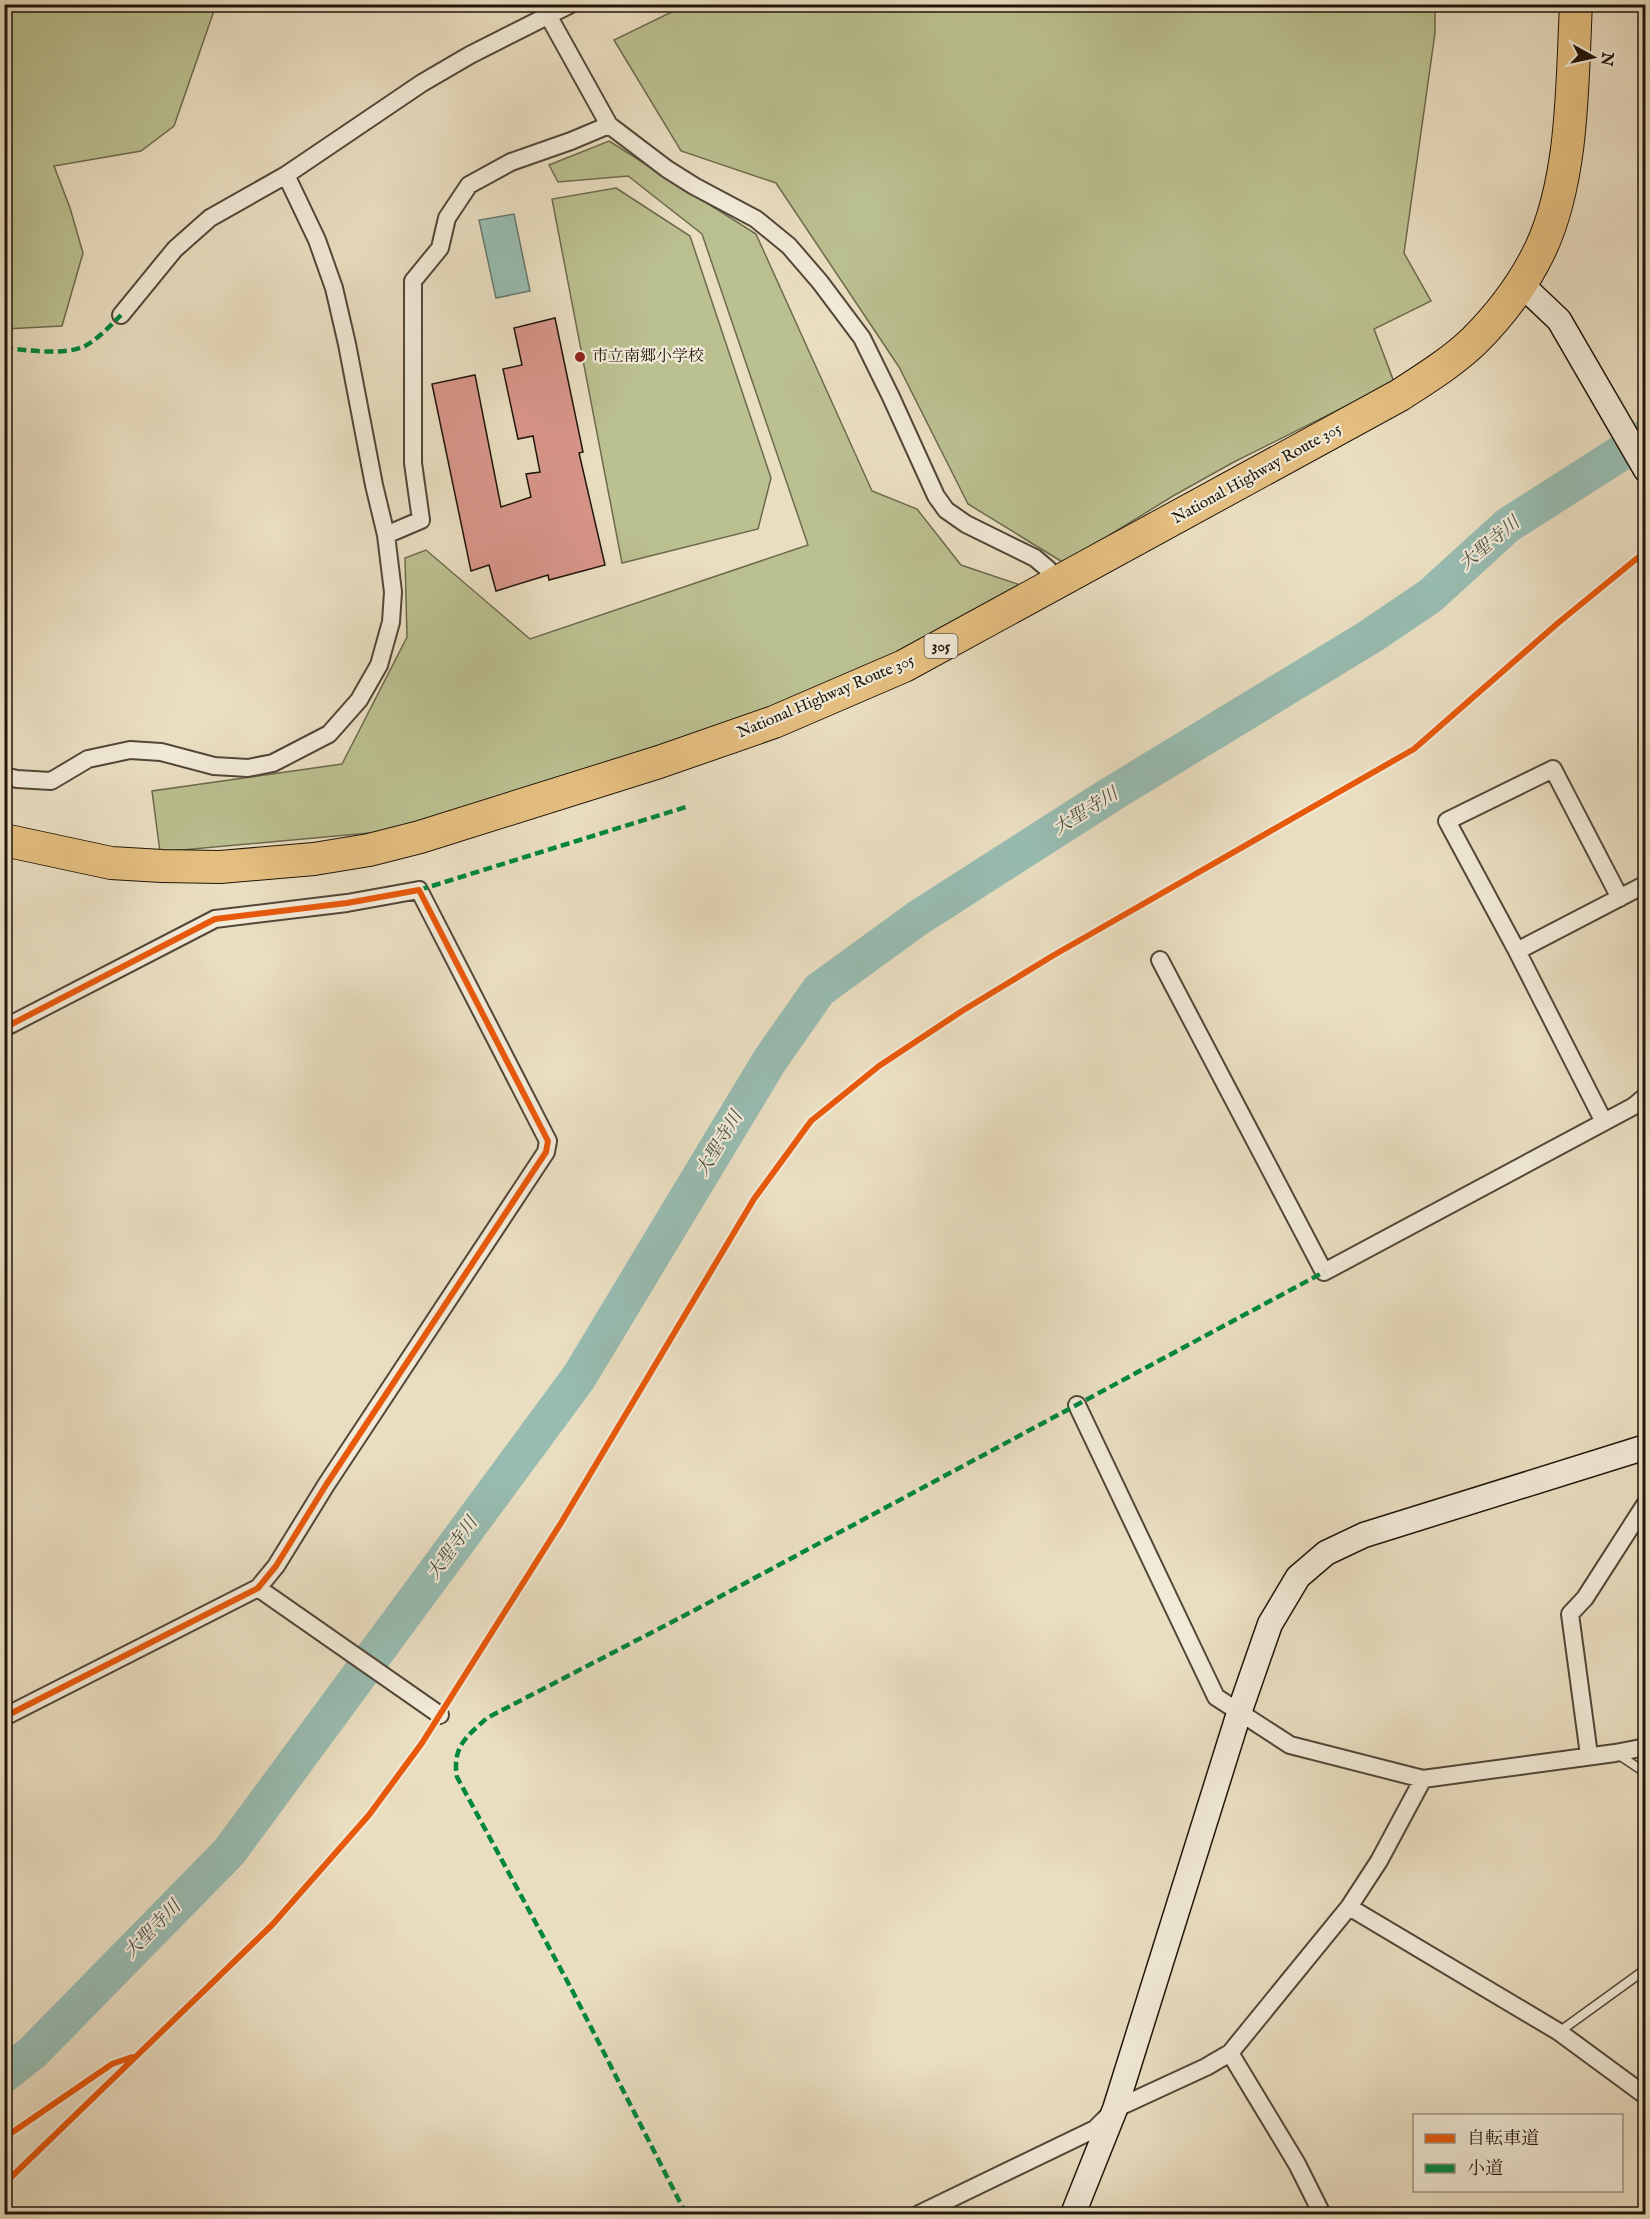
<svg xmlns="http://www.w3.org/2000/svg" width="1650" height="2219" font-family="'IM FELL English','Noto Serif JP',serif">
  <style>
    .green { fill: #bbc090; stroke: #6d6a4d; stroke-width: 1.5 }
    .water { fill: #98bcb1; stroke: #68796e; stroke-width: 1.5 }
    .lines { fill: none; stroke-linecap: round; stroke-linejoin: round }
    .river { stroke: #98bcb1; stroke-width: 36 }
    .building { fill: #d9968b; stroke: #1f150a; stroke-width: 1.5 }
    .lane-casing { stroke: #524738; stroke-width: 11 }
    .street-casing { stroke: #524738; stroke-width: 20 }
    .secondary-casing { stroke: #1f150a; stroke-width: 27 }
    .highway-casing { stroke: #1f150a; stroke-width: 34 }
    .lane { stroke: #f1ead7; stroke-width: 8 }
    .street { stroke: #f1ead7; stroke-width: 16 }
    .secondary { stroke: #f1ead7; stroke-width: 24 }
    .highway { stroke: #e5bf80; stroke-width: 32 }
    .quiet { stroke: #00873e; stroke-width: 4.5; stroke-dasharray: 9 4.5; stroke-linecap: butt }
    .cycleway-casing { stroke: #f1ead7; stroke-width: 10 }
    .cycleway { stroke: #e8590c; stroke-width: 6 }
    .poi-dot { fill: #8f2418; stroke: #f1ead7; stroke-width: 2 }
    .labels { text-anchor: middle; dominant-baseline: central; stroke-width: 4.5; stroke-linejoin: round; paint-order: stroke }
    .shield { fill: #f1ead7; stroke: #5e5548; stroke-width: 1.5 }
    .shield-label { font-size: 15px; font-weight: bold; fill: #1f150a }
    .poi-label { font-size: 16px; fill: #1f150a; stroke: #f1ead7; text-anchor: start }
    .street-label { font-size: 16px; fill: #1f150a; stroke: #f1ead7 }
    .water-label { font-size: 18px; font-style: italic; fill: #494f44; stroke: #f1ead7 }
  </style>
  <rect width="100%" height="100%" fill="#eadec1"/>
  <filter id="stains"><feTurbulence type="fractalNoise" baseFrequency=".00333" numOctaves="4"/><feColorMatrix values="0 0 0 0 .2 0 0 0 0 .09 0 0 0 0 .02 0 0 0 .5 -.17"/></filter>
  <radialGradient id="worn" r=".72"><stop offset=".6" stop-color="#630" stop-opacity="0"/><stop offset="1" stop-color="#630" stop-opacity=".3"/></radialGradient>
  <!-- green -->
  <path class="green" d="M 688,4 L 1435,5 L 1435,33 L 1404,253 L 1431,301 L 1374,329 L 1394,382 L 1232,463 L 1173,496 L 1064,563 L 968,504 L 899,367 L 776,183 L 681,151 L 614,40 Z
    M 4,5 L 216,5 L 174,126 L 141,151 L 54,166 L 70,208 L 83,253 L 62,326 L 5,329 Z
    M 609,141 L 756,234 L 872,491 L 917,509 L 961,565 L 1023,586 L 791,711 L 424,828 L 160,852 L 152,791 L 342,764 L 407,637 L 405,558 L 426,550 L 530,639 L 808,545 L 702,234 L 628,176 L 558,182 L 549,165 Z
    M 616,188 L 690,236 L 771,478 L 758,529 L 622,563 L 552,199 Z"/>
  <!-- water -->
  <path class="water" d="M 514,214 L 530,291 L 496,298 L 479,220 Z"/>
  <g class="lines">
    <!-- river -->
    <path class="river" d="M 4,2075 L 33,2052 L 229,1852 L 579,1377 L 770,1060 L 819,990 L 918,918 L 1110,795 L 1371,636 L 1430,596 L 1508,525 L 1646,437"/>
  </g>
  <!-- building -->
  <path class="building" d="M 555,318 L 583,452 L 579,453 L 605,565 L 549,580 L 548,575 L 496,591 L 489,565 L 471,571 L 432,384 L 475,375 L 501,507 L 531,497 L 526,474 L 540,472 L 533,436 L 518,439 L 503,369 L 522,365 L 514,328 Z"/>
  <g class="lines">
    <!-- lane casing -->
    <g class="lane-casing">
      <path id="lane" d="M 1616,1753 L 1646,1773
        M 1559,2032 L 1646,1969"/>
    </g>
    <!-- street casing -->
    <g class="street-casing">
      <path id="street" d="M 549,17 L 609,125 L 667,169 L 694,186 L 756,219 L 789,246 L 820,282 L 862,338 L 891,397 L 936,496 L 946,510 L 966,524 L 1035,558 L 1048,569 L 1050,587
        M 121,315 L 175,249 L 210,218 L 286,175 L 422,83 L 470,55 L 571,4
        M 386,535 L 421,520 L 413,463 L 413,281 L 440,248 L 447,218 L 469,185 L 511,162 L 571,141 L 609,125
        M 4,776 L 17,779 L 51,781 L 88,759 L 130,750 L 161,752 L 214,766 L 248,768 L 273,763 L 329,734 L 359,700 L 379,665 L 391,622 L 393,592 L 386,535 L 374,485 L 347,344 L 334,288 L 317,240 L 286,175
        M 1517,951 L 1646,884
        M 1160,960 L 1324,1272 L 1634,1106 L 1646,1096
        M 4,1028 L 215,919 L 347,903 L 419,890 L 548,1141 L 546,1152 L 326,1485 L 276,1566 L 258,1588 L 4,1717
        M 1604,1122 L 1517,951 L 1447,821 L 1553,769 L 1620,898
        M 1077,1405 L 1216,1697 L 1290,1745 L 1423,1779
        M 258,1588 L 440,1715
        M 1589,1755 L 1570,1614 L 1585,1598 L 1646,1503
        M 1349,1907 L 1559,2032 L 1646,2096
        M 1230,2053 L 1297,2164 L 1322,2214
        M 919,2214 L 1095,2129 L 1115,2109 L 1206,2067 L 1230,2053 L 1349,1907 L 1379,1861 L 1423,1779 L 1615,1753 L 1646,1747"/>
    </g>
    <!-- secondary casing -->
    <g class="secondary-casing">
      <path id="secondary" d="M 1521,284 L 1559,320 L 1646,470
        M 1073,2214 L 1115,2109 L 1239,1713 L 1270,1624 L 1298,1577 L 1326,1553 L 1364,1535 L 1646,1447"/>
    </g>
    <!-- highway casing -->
    <g class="highway-casing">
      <path id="highway" d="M 4,840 L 111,863 L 162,866 L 220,867 L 314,859 L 369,850 L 420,837 L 659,762 L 774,722 L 904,666 L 1400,395 C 1426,378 1452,362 1474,341 C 1501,314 1525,282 1541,248 C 1574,176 1572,82 1576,4"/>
    </g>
    <!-- lane -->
    <use href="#lane" class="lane"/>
    <!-- street -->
    <use href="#street" class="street"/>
    <!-- secondary -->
    <use href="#secondary" class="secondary"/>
    <!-- highway -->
    <use href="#highway" class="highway"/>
    <!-- quiet -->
    <path class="quiet" d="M 4,348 C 27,350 64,356 85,346 C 98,339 111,325 121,315
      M 419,890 L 686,807
      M 686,2214 L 572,1990 L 457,1777 C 452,1747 466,1737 487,1718 L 695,1610 L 1324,1272"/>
    <!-- cycleway casing -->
    <g class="cycleway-casing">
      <path id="cycleway" d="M 4,1028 L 215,919 L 347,903 L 419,890 L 548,1141 L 546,1152 L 326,1485 L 276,1566 L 258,1588 L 4,1717
        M 4,2138 L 112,2064 L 132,2057
        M 4,2184 L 272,1925 L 369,1815 L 422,1743 L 561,1523 L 754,1199 L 811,1121 L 879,1066 L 962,1011 L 1054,955 L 1414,749 L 1558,623 L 1646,551"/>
    </g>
    <!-- cycleway -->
    <use href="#cycleway" class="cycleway"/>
  </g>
  <!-- markers -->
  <circle class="poi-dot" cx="580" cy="357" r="6"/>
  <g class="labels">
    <!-- shield labels -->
    <rect class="shield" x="924.5" y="634" width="33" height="24" rx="4.5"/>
    <g class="shield-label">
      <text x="941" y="646">305</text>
    </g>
    <!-- poi labels -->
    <g class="poi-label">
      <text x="592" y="357">市立南郷小学校</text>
    </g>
    <!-- street labels -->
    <g class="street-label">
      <text transform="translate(1257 474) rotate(-29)">National Highway Route 305</text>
      <text transform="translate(826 697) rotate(-23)">National Highway Route 305</text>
    </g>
    <!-- water labels -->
    <g class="water-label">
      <text transform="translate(1490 544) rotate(-40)">大聖寺川</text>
      <text transform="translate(1086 812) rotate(-32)">大聖寺川</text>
      <text transform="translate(720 1144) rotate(-59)">大聖寺川</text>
      <text transform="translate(453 1549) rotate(-54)">大聖寺川</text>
      <text transform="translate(153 1930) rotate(-46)">大聖寺川</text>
    </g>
  </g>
  <!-- margin -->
  <rect width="1650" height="2219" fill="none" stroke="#eadec1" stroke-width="24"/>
  <rect x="6" y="6" width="1638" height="2207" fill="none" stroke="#1f150a" stroke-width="3"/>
  <rect x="12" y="12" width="1626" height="2195" fill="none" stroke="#1f150a" stroke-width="1.5"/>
  <!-- legend -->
  <rect x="1413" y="2114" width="210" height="78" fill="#f1ead7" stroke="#9d9585" stroke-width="1.5"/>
  <rect x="1425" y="2134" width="30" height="9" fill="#e8590c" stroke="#9d9585" stroke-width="1.5"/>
  <text x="1467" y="2144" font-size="18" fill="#1f150a">自転車道</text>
  <rect x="1425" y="2164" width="30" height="9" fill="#00873e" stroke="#9d9585" stroke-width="1.5"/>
  <text x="1467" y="2174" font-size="18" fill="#1f150a">小道</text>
  <!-- north arrow -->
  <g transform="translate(1593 57) rotate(98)" stroke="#f1ead7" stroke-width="4.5" paint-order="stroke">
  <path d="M0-4.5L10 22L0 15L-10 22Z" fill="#1f150a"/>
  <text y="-9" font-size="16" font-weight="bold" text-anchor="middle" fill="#1f150a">N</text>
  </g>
  <rect width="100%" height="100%" filter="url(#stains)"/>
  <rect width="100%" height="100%" fill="url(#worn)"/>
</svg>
